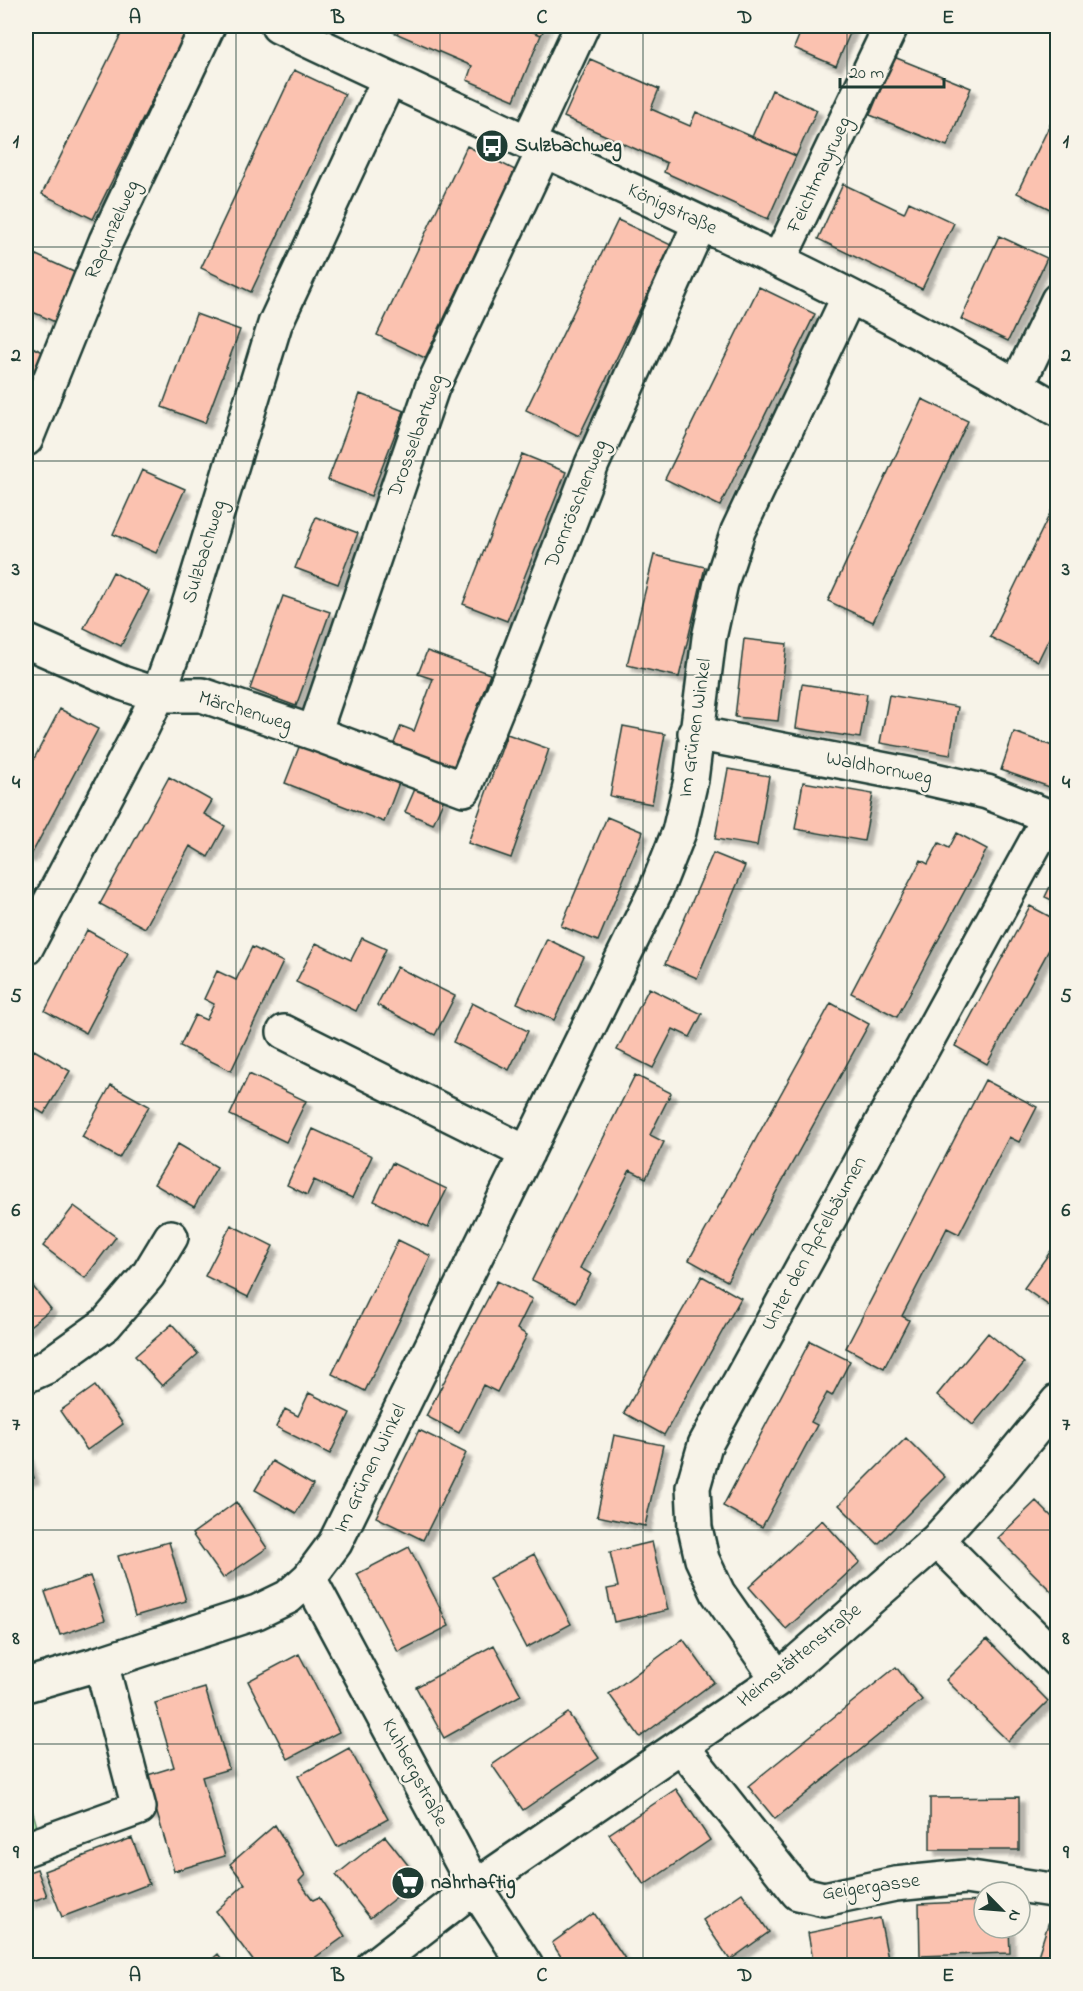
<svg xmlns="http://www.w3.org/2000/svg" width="1083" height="1991" font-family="'Indie Flower',sans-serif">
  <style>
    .green { fill: #b0e7aa; stroke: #68926f; stroke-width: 1.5 }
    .building { fill: #fbc2b0; stroke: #1f3d34; stroke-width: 1.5; filter: url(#shadow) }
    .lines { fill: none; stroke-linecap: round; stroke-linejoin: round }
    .minor-casing { stroke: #1f3d34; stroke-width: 38 }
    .minor { stroke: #f7f3e8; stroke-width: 33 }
    .grid { fill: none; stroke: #1f3d34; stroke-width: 1.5; stroke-opacity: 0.55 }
    .labels { text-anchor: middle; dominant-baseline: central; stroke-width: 5; stroke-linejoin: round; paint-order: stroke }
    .poi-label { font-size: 20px; font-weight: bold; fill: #1f3d34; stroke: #f7f3e8; text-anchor: start }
    .street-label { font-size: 20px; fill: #1f3d34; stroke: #f7f3e8 }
    .neatline { fill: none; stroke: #1f3d34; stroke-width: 2 }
    .grid-label { font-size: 20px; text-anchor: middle; font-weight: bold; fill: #1f3d34 }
  </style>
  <defs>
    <filter id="shadow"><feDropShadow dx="5.5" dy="5.5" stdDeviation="1.5" flood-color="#0004"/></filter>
  </defs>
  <rect width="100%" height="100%" fill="#f7f3e8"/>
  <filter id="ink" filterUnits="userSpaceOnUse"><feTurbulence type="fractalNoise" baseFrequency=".0167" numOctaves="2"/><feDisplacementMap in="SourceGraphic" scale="12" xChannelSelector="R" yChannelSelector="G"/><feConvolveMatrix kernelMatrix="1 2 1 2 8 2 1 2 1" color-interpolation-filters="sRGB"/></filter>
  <g filter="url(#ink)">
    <!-- green -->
    <path class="green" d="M 26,1788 L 38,1830 L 26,1834 Z"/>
    <!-- building -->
    <path class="building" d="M 125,26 L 189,26 L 93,219 L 42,194 Z
      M 396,26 L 483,26 L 491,29 L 492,26 L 519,26 L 541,35 L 514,100 L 467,80 L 472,66 L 393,32 Z
      M 519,26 L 546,26 L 541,35 Z
      M 803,26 L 853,26 L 836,66 L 794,48 Z
      M 894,57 L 971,88 L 947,146 L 870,115 Z
      M 590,59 L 659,89 L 651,109 L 690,126 L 696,112 L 796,156 L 768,219 L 664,172 L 667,163 L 564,117 Z
      M 294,70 L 345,94 L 251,292 L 201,268 Z
      M 772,90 L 817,110 L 796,156 L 752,137 Z
      M 1058,108 L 1058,213 L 1017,193 Z
      M 467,146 L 515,170 L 425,358 L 377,335 Z
      M 843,184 L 904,213 L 909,202 L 954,223 L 922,289 L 818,239 Z
      M 618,220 L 671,245 L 579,436 L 526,410 Z
      M 999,236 L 1047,258 L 1008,341 L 961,319 Z
      M 34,254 L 76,273 L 55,322 L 26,309 L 26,272 Z
      M 759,287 L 815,314 L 720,506 L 665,479 Z
      M 196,314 L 240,330 L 205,423 L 162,407 Z
      M 26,344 L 43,352 L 26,391 Z
      M 360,394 L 404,411 L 371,496 L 328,480 Z
      M 922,399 L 968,421 L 873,622 L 828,601 Z
      M 522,454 L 566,472 L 507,621 L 463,604 Z
      M 142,470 L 185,489 L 156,553 L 113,534 Z
      M 1058,497 L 1058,620 L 1038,661 L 990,637 Z
      M 316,517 L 358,533 L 338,584 L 295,568 Z
      M 654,555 L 705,567 L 679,677 L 627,665 Z
      M 113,572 L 149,591 L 121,646 L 84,628 Z
      M 283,596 L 330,612 L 296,706 L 250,689 Z
      M 744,639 L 787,644 L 778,721 L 735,717 Z
      M 427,651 L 490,674 L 454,772 L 392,748 L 401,726 L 414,731 L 433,679 L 418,674 Z
      M 802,684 L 867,694 L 860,738 L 796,728 Z
      M 889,695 L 958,707 L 950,755 L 880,743 Z
      M 60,709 L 98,729 L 30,857 L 26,855 L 26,774 Z
      M 623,726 L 665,734 L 652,804 L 610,796 Z
      M 1014,732 L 1058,748 L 1058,790 L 1001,770 Z
      M 507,734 L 549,749 L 511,858 L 468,843 Z
      M 301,742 L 400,780 L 384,822 L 285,783 Z
      M 728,769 L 769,776 L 757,846 L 715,839 Z
      M 169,777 L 212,801 L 204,814 L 225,826 L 208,857 L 190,846 L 145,928 L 100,904 Z
      M 418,782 L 446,794 L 433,824 L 405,812 Z
      M 803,782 L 873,794 L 864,841 L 795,829 Z
      M 607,817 L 643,832 L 598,941 L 561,926 Z
      M 957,833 L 987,849 L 897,1017 L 851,993 L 921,860 L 928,864 L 939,843 L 949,848 Z
      M 713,853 L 745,866 L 697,978 L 665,964 Z
      M 1058,870 L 1058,903 L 1045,897 Z
      M 1030,906 L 1058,921 L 1058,933 L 987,1064 L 955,1046 Z
      M 87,930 L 128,953 L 86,1033 L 45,1011 Z
      M 362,938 L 386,949 L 356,1011 L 296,982 L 316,943 L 351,960 Z
      M 547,939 L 584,957 L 554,1020 L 517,1003 Z
      M 252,947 L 283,962 L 231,1071 L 180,1046 L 195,1015 L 206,1020 L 214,1004 L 204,999 L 217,971 L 236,980 Z
      M 397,967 L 455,996 L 435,1035 L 377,1005 Z
      M 649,988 L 702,1014 L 690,1037 L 673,1029 L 653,1068 L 617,1050 Z
      M 472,1003 L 528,1031 L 509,1070 L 453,1042 Z
      M 831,1003 L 869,1024 L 727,1281 L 689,1260 Z
      M 34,1050 L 70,1071 L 44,1114 L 26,1103 L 26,1064 Z
      M 249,1074 L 306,1101 L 286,1142 L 230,1115 Z
      M 635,1075 L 671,1093 L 650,1135 L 664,1142 L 646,1178 L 630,1170 L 580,1268 L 591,1274 L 576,1302 L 532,1280 Z
      M 985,1080 L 1037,1107 L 1019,1142 L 1009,1137 L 959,1234 L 947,1228 L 902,1316 L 909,1320 L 884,1368 L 846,1348 Z
      M 111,1085 L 149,1106 L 119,1158 L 82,1137 Z
      M 313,1129 L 372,1156 L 352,1198 L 314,1180 L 307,1195 L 287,1185 Z
      M 178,1144 L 217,1167 L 194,1207 L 154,1184 Z
      M 392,1163 L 447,1189 L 428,1227 L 374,1201 Z
      M 74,1206 L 116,1237 L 85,1278 L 43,1246 Z
      M 231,1225 L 273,1246 L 248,1297 L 205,1276 Z
      M 398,1240 L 431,1256 L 365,1391 L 332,1374 Z
      M 1058,1241 L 1058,1312 L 1024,1288 Z
      M 702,1276 L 741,1298 L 664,1435 L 624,1413 Z
      M 26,1278 L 51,1309 L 26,1329 Z
      M 497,1281 L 532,1299 L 517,1329 L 527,1335 L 497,1392 L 483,1385 L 459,1433 L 426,1416 Z
      M 172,1324 L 198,1354 L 162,1386 L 135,1356 Z
      M 988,1333 L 1024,1363 L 973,1425 L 937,1395 Z
      M 810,1341 L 850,1361 L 832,1396 L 827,1393 L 811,1422 L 817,1425 L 762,1527 L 723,1506 Z
      M 95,1386 L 123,1424 L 87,1450 L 60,1411 Z
      M 309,1393 L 350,1413 L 330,1454 L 276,1427 L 285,1409 L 298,1416 Z
      M 419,1430 L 466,1453 L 423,1540 L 376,1517 Z
      M 614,1435 L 663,1445 L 645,1526 L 597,1516 Z
      M 906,1438 L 945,1477 L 878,1544 L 839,1505 Z
      M 26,1452 L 34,1478 L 26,1480 Z
      M 272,1461 L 313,1485 L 296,1513 L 255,1490 Z
      M 1036,1501 L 1058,1523 L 1057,1597 L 998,1538 Z
      M 236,1502 L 267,1548 L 223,1578 L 192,1534 Z
      M 822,1520 L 860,1562 L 786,1629 L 749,1587 Z
      M 169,1542 L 186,1601 L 135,1616 L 118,1556 Z
      M 652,1542 L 668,1610 L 614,1622 L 607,1589 L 618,1587 L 610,1552 Z
      M 409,1547 L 449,1626 L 398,1652 L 357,1574 Z
      M 534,1554 L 571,1624 L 526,1648 L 489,1578 Z
      M 90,1576 L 105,1620 L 60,1635 L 45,1592 Z
      M 683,1639 L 714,1682 L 640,1737 L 609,1694 Z
      M 987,1639 L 1048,1701 L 1008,1741 L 946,1680 Z
      M 494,1645 L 521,1695 L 444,1738 L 416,1687 Z
      M 299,1654 L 339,1732 L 288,1759 L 248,1681 Z
      M 896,1667 L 922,1700 L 775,1819 L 748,1786 Z
      M 205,1688 L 229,1769 L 202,1777 L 225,1856 L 174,1871 L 157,1813 L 150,1815 L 138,1778 L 174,1767 L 155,1703 Z
      M 568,1713 L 599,1758 L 523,1810 L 492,1765 Z
      M 349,1748 L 388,1819 L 337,1847 L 298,1776 Z
      M 676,1789 L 710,1840 L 644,1885 L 609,1834 Z
      M 1019,1797 L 1019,1850 L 930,1850 L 930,1798 Z
      M 275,1825 L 305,1875 L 299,1881 L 313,1900 L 319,1897 L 345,1936 L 303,1966 L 257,1966 L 216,1911 L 245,1884 L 230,1864 Z
      M 385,1836 L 419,1879 L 370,1918 L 336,1875 Z
      M 132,1838 L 149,1884 L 62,1917 L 44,1871 Z
      M 37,1869 L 47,1896 L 30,1902 L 26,1891 L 26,1873 Z
      M 742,1893 L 769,1932 L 730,1960 L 703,1920 Z
      M 984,1901 L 984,1928 L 1009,1928 L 1010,1953 L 920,1956 L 919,1904 Z
      M 594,1913 L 630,1966 L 567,1966 L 552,1943 Z
      M 1051,1915 L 1058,1918 L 1058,1966 L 1049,1966 L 1036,1962 Z
      M 880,1918 L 889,1964 L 880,1966 L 814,1966 L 808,1933 Z
      M 218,1954 L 227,1966 L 204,1966 Z"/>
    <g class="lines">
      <!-- minor casing -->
      <g class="minor-casing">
        <path id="minor" d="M 278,26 C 539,151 808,262 1058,410
          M 528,142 L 582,26
          M 779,260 L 891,26
          M 1017,386 L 1058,300
          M 26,439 L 106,241 L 208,26
          M 26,641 L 122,683 L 158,695 L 202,695 L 314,733 L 464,789 L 519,654 L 592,464 L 700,223
          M 314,733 L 432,388 L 544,150
          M 695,733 L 922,777 L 987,792 L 1058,820
          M 26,948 L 142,728 L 158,695 L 180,634 L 275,324 L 389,79
          M 284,1032 L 527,1153
          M 26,1376 L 46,1367 L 106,1324 L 148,1275 L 171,1237
          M 937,1540 L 1058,1661
          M 309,1578 L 475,1887 L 526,1966
          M 778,1679 L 718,1593 L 702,1559 L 695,1528 L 693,1487 L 705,1445 L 1050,816
          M 26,1685 L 101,1663 L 257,1612 L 288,1597 L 309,1578 L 335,1543 L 656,890 L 679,832 L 691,780 L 709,638 L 721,583 L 738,531 L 849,296
          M 682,1747 L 798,1893 L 824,1899 L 895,1884 L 965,1877 L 1058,1891
          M 26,1849 L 139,1808 L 101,1663
          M 373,1966 L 475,1887 L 778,1679 L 937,1540 L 1001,1470 L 1058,1401"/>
      </g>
      <!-- minor -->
      <use href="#minor" class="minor"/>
    </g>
  </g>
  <!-- grid -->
  <path class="grid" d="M 236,26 L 236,1966M 440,26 L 440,1966M 643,26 L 643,1966M 847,26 L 847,1966M 26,247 L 1058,247M 26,461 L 1058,461M 26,675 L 1058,675M 26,889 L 1058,889M 26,1102 L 1058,1102M 26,1316 L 1058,1316M 26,1530 L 1058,1530M 26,1744 L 1058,1744"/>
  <!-- icons -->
  <defs>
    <g id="bus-disc" transform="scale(1.725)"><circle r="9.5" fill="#1f3d34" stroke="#f7f3e8"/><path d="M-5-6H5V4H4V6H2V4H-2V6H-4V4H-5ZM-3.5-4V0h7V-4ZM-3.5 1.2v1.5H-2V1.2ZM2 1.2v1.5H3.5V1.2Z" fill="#fff"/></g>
    <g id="supermarket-disc" transform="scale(1.725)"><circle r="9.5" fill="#1f3d34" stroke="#f7f3e8"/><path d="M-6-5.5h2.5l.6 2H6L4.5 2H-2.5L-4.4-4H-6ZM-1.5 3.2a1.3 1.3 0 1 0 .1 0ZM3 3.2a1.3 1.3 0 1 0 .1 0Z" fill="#fff"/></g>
  </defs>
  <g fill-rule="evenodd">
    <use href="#bus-disc" x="492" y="146"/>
    <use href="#supermarket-disc" x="408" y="1883"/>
  </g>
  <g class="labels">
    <!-- poi labels -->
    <g class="poi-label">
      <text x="515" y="146">Sulzbachweg</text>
      <text x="431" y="1883">nahrhaftig</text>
    </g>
    <!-- street labels -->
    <g class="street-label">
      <text transform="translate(820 175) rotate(-65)">Feichtmayrweg</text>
      <text transform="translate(672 210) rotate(25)">Königstraße</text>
      <text transform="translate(113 230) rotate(-66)">Rapunzelweg</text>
      <text transform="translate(417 436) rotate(-70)">Drosselbartweg</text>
      <text transform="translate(577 504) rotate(-68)">Dornröschenweg</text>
      <text transform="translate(205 552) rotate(-73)">Sulzbachweg</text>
      <text transform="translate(245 712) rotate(17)">Märchenweg</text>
      <text transform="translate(696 728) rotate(-82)">Im Grünen Winkel</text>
      <text transform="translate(879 769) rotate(11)">Waldhornweg</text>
      <text transform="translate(815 1244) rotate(-61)">Unter den Apfelbäumen</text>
      <text transform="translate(371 1469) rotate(-64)">Im Grünen Winkel</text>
      <text transform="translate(800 1656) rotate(-39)">Heimstättenstraße</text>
      <text transform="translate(414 1773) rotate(62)">Kuhbergstraße</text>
      <text transform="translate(871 1888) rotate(-8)">Geigergasse</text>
    </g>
  </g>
  <!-- margin -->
  <rect width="1083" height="1991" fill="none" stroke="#f7f3e8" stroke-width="66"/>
  <!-- north arrow -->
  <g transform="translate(1002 1910) rotate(115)"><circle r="28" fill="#f7f3e8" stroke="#a1aaa0" stroke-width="1.5"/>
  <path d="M0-4.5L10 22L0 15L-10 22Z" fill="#1f3d34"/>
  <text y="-9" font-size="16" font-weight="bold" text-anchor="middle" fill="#1f3d34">N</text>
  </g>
  <!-- scale -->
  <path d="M840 78v9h104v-9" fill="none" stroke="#1f3d34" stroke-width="3"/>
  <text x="849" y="78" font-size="18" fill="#1f3d34" stroke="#f7f3e8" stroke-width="4.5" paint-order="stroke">20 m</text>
  <rect x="33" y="33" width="1017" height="1925" class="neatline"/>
  <g class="grid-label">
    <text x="135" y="23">A</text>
    <text x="338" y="23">B</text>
    <text x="542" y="23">C</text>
    <text x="745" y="23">D</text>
    <text x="948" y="23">E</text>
    <text x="16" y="147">1</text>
    <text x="1066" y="147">1</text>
    <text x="16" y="361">2</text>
    <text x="1066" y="361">2</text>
    <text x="16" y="575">3</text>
    <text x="1066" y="575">3</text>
    <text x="16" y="788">4</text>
    <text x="1066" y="788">4</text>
    <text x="16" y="1002">5</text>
    <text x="1066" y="1002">5</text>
    <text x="16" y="1216">6</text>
    <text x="1066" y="1216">6</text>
    <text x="16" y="1430">7</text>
    <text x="1066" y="1430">7</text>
    <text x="16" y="1644">8</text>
    <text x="1066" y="1644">8</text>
    <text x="16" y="1858">9</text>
    <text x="1066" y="1858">9</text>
    <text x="135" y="1981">A</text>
    <text x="338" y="1981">B</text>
    <text x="542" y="1981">C</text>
    <text x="745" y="1981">D</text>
    <text x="948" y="1981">E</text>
  </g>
</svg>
